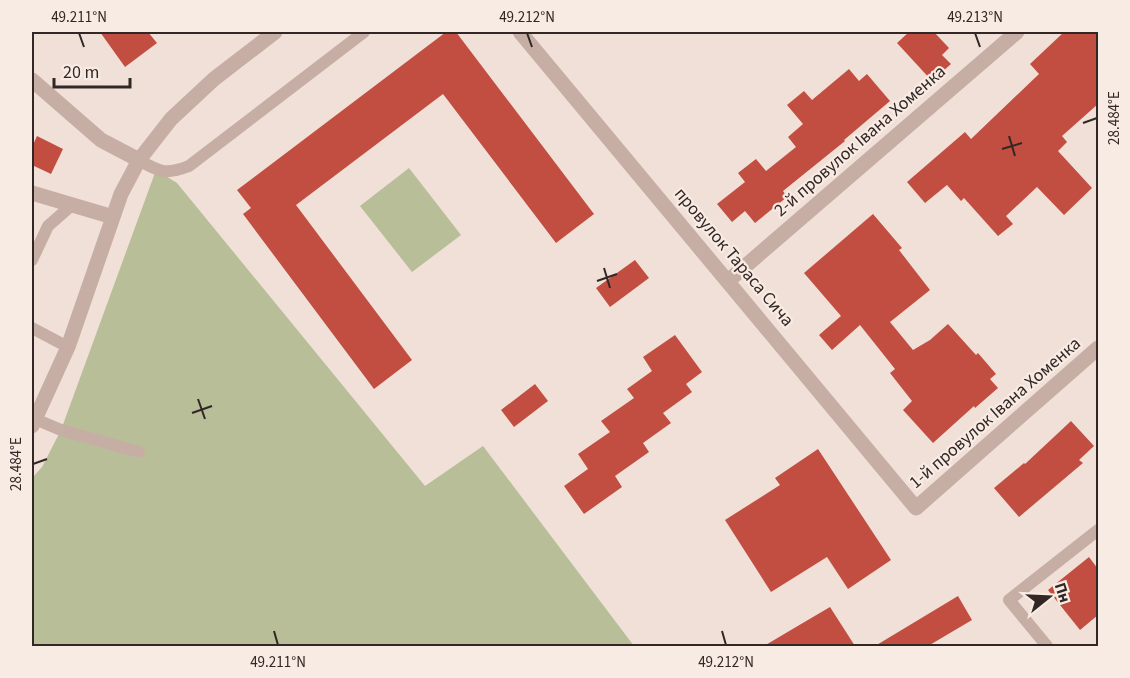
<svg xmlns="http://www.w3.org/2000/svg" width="1130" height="678" font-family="'Source Sans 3',sans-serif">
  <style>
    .green { fill: #b7be98 }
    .building { fill: #c24e42 }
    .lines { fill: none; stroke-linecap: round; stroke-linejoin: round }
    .service { stroke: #c7aea4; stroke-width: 12 }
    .minor { stroke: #c7aea4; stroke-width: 15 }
    .ticks { fill: none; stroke: #322725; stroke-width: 2 }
    .labels { text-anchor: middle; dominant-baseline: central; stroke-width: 4.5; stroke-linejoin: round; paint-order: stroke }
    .street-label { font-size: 18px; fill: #322725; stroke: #f8ebe3 }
    .neatline { fill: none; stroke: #322725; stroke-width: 2 }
    .ticks-label { font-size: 15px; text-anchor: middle; fill: #322725 }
  </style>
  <rect width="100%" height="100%" fill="#f0e0d7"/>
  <!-- green -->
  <path class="green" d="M 409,168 L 461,235 L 412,272 L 360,206 Z
    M 156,170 L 177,183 L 425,486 L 483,446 L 634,646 L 32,646 L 32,478 L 42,467 L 61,430 Z"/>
  <!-- building -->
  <path class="building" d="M 100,32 L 148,32 L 157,43 L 125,67 Z
    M 446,32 L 456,32 L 594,214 L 556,243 L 443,94 L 296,205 L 412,360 L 374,389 L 243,214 L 251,208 L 237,190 Z
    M 909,32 L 934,32 L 949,48 L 942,55 L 951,64 L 932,81 L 897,43 Z
    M 1064,32 L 1098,32 L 1098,104 L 1062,136 L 1067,142 L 1058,151 L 1092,188 L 1064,215 L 1037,187 L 1006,216 L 1013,224 L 998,236 L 964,198 L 961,201 L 947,185 L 925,203 L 907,182 L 965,132 L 971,139 L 1039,74 L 1030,64 Z
    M 849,69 L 859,81 L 867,74 L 890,101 L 844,140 L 845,141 L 783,191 L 787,197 L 755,223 L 745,211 L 732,222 L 717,204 L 745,182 L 738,173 L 756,159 L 766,171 L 796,147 L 788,137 L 803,124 L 787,105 L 804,91 L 812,100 Z
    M 37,136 L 63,149 L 51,174 L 32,165 L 32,147 Z
    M 873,214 L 902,248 L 899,250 L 930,290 L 890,322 L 913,350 L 930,340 L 948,324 L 976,355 L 978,353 L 996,374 L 990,379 L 998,388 L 975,408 L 974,406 L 933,443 L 903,410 L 912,401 L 890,373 L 895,369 L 860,325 L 832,350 L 819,335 L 841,316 L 804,273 Z
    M 635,260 L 649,278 L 610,307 L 596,288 Z
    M 675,335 L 702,372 L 686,384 L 692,392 L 663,413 L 671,423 L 643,443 L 649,452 L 615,476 L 622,487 L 584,514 L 564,486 L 588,469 L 578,454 L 610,432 L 601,421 L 634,398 L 627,389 L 652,371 L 643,357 Z
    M 535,384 L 548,401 L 514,427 L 501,410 Z
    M 1071,421 L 1094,446 L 1079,460 L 1083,463 L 1019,517 L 994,488 L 1024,463 L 1025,464 Z
    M 818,449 L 891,560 L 848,589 L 827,557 L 771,592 L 725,520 L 780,485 L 775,478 Z
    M 1089,557 L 1098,569 L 1098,615 L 1080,630 L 1048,590 Z
    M 958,596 L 972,620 L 928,646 L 875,646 Z
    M 830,607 L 855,646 L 764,646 L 796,627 Z"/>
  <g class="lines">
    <!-- service -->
    <path class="service" d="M 139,160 C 159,172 166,175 189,166 L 364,32
      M 32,260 L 48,226 L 72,205
      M 32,328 L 68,347
      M 35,419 L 61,430 L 139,452
      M 1047,646 L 1009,600 L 1098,530"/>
    <!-- minor -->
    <path class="minor" d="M 520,32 L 916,508 L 1098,348
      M 32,80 L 101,140 L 139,160
      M 32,193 L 113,217
      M 728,281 L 1017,32
      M 32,426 L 68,347 L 121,194 L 139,160 L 171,119 L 214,79 L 275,32"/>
  </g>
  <!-- ticks -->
  <path class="ticks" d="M 79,33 L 84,47M 527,33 L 532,47M 975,33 L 980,47M 1083,123 L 1097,118M 1009,136 L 1015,156M 1002,149 L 1022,143M 604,268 L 610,288M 597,281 L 617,274M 198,399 L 205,419M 192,413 L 212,406M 33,464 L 47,459M 274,631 L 278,645M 722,631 L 726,645"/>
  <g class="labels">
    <!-- street labels -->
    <g class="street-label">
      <text transform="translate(860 141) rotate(-41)">2-й провулок Івана Хоменка</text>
      <text transform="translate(734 257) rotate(50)">провулок Тараса Сича</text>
      <text transform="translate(995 413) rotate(-41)">1-й провулок Івана Хоменка</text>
    </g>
  </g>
  <!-- border -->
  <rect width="1130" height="678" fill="none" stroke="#f8ebe3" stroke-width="66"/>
  <!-- north arrow -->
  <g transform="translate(1049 597) rotate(72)" stroke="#f8ebe3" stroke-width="4.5" paint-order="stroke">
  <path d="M0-4.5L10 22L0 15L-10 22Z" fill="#322725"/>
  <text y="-9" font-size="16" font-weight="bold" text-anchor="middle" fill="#322725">Пн</text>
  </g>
  <!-- scale -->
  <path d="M54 78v9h76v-9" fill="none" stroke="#322725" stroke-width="3"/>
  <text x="63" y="78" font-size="18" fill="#322725" stroke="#f8ebe3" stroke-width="4.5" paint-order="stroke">20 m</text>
  <rect x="33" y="33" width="1064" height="612" class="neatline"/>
  <g class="ticks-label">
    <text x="79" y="22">49.211°N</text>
    <text x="527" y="22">49.212°N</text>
    <text x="975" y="22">49.213°N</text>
    <text transform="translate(1114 118) rotate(-90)" y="5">28.484°E</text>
    <text transform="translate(16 464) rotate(-90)" y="5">28.484°E</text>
    <text x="278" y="667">49.211°N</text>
    <text x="726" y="667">49.212°N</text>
  </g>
</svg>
